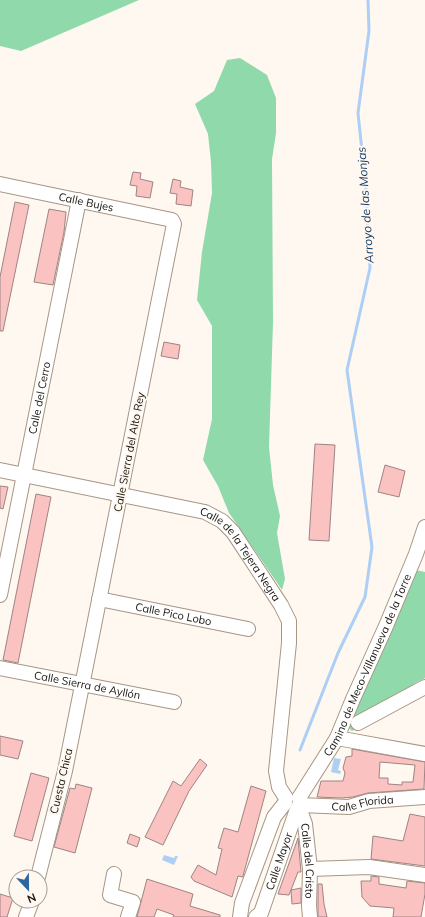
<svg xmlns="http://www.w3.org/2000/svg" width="425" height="917" font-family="Mulish,sans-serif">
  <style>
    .green { fill: #90d9ab }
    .water { fill: #adcef5 }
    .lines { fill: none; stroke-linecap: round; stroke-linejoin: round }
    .stream { stroke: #adcef5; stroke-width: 3 }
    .building { fill: #fac2c0; stroke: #9e8483; fill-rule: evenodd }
    .minor-casing { stroke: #a69684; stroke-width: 16 }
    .minor { stroke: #fff; stroke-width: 14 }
    .labels { text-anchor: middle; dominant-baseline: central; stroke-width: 4; stroke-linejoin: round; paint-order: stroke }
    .street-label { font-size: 11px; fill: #17120b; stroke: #fff8f0 }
    .water-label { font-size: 12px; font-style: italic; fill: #163c65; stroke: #fff8f0 }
  </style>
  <rect width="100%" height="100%" fill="#fff8f0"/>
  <!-- green -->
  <path class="green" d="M 0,0 L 139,0 L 21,51 L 0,46 Z
    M 240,58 L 267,75 L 276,98 L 276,133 L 272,159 L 273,322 L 269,447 L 273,485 L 280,516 L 277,533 L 285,579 L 282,590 L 229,513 L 218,486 L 203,460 L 212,419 L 212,326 L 197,300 L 202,252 L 212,193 L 211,162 L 208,134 L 195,104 L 214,91 L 227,60 Z
    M 416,570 L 425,572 L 425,678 L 415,683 L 375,717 L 352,731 L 343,722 Z"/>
  <!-- water -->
  <path class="water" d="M 334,758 L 341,759 L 338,770 L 341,771 L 340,774 L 331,772 Z
    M 164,855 L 174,858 L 175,856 L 178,856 L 174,865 L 162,860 Z"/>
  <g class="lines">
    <!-- stream -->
    <path class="stream" d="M 300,750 L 338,653 L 365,597 L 372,547 L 347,370 L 370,268 L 366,189 L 358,113 L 369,31 L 368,0"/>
  </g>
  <!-- building -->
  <path class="building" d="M 133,172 L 141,173 L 140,179 L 153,182 L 150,198 L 136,196 L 137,186 L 130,185 Z
    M 173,179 L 181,181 L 180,187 L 193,190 L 191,206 L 176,204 L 177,194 L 170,193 Z
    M 15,202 L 29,205 L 3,331 L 0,331 L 0,277 Z
    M 49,209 L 66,212 L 64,232 L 53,285 L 34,282 Z
    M 164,342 L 180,345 L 178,359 L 161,356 Z
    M 315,444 L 335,445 L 329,541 L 309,540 Z
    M 385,465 L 405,471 L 399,497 L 378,492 Z
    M 0,486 L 8,487 L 3,509 L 0,508 Z
    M 36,494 L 51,497 L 18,663 L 3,660 Z
    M 0,736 L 23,741 L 18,759 L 0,755 Z
    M 352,749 L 425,762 L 424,789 L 368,793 L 353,797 L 342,798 L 317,797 L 321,781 L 343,781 L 345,773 L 343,768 L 346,757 L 352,756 ZM 380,762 L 415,765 L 413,782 L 402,782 L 402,785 L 388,784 L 388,778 L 379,778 Z
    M 200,759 L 207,765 L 189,791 L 163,845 L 145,837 L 173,781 L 181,786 Z
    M 31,773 L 49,778 L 32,841 L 14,836 Z
    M 76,784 L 92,788 L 75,853 L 54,847 L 70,788 L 75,789 Z
    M 251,786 L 266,791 L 243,876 L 243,877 L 238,876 L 232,897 L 194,881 L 191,877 L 198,865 L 216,875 L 222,849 L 218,848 L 224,828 L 238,832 Z
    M 410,814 L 425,817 L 425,866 L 371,859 L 373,836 L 403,841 Z
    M 130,834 L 140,838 L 137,847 L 127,843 Z
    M 298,838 L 301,872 L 298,872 L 289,895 L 278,894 Z
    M 371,876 L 379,877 L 379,884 L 406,888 L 407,881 L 425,883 L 425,894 L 421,917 L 393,917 L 394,908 L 370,906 L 362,897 L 361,881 L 371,881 Z
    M 147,879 L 193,894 L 190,906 L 220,915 L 220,917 L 173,917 L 174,915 L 157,909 L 154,917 L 137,917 Z
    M 318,884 L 322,884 L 324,904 L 327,917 L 318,917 Z
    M 301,888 L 301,903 L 292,904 L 291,890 Z
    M 0,894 L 13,898 L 7,917 L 0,917 Z"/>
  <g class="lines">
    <!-- minor casing -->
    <g class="minor-casing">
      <g id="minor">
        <path id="s1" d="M 0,184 L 172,220 L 174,224 L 65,771 L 38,877"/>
        <path id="s2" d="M 0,470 L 205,512 L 222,521 L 233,532 L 281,605 L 289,621 L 289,643 L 276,771 L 279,787 L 286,798"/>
        <path id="s3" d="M 0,595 L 79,200"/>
        <path id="s4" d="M 99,599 L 248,629"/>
        <path id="s5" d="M 0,668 L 174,702"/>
        <path d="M 358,723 L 425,687"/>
        <path d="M 337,738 L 425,754"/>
        <path id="s6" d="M 299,798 L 337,738 L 353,699 L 386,626 L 416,554 L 425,527"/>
        <path id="s7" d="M 299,805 L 349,807 L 369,801 L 425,797"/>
        <path id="s8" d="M 299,807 L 305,824 L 310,869 L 309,906 L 310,917"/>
        <path d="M 310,869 L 369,867 L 425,875"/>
        <path d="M 114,874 L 110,895 L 133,902 L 128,917"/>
        <path d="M 26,917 L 32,901"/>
        <path d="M 240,917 L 242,903 L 274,817 L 285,803"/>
        <path id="s9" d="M 256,917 L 261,913 L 297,809"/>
      </g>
    </g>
    <!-- minor -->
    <use href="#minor" class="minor"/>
  </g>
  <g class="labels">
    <!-- street labels -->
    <g class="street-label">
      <text stroke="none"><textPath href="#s1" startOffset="88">Calle Bujes</textPath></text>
      <text stroke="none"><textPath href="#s3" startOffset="201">Calle del Cerro</textPath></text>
      <text transform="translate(129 452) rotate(-79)">Calle Sierra del Alto Rey</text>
      <text stroke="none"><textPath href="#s2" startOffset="265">Calle de la Tejera Negra</textPath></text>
      <text stroke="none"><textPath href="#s4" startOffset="76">Calle Pico Lobo</textPath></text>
      <text stroke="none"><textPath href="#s6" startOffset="150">Camino de Meco-Villanueva de la Torre</textPath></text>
      <text stroke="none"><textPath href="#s5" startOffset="89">Calle Sierra de Ayllón</textPath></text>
      <text transform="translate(61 781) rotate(-77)">Cuesta Chica</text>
      <text stroke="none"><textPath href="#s7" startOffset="64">Calle Florida</textPath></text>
      <text stroke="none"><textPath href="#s9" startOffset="61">Calle Mayor</textPath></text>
      <text stroke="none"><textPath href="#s8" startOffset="55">Calle del Cristo</textPath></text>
    </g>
    <!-- water labels -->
    <g class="water-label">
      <text transform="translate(365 205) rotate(-94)">Arroyo de las Monjas</text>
    </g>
  </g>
  <!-- north arrow -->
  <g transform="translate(28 889) rotate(158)"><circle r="19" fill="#fff8f0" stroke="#a29c94"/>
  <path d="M0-3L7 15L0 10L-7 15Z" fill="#2d679f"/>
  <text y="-6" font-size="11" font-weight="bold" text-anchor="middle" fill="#17120b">N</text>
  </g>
</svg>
